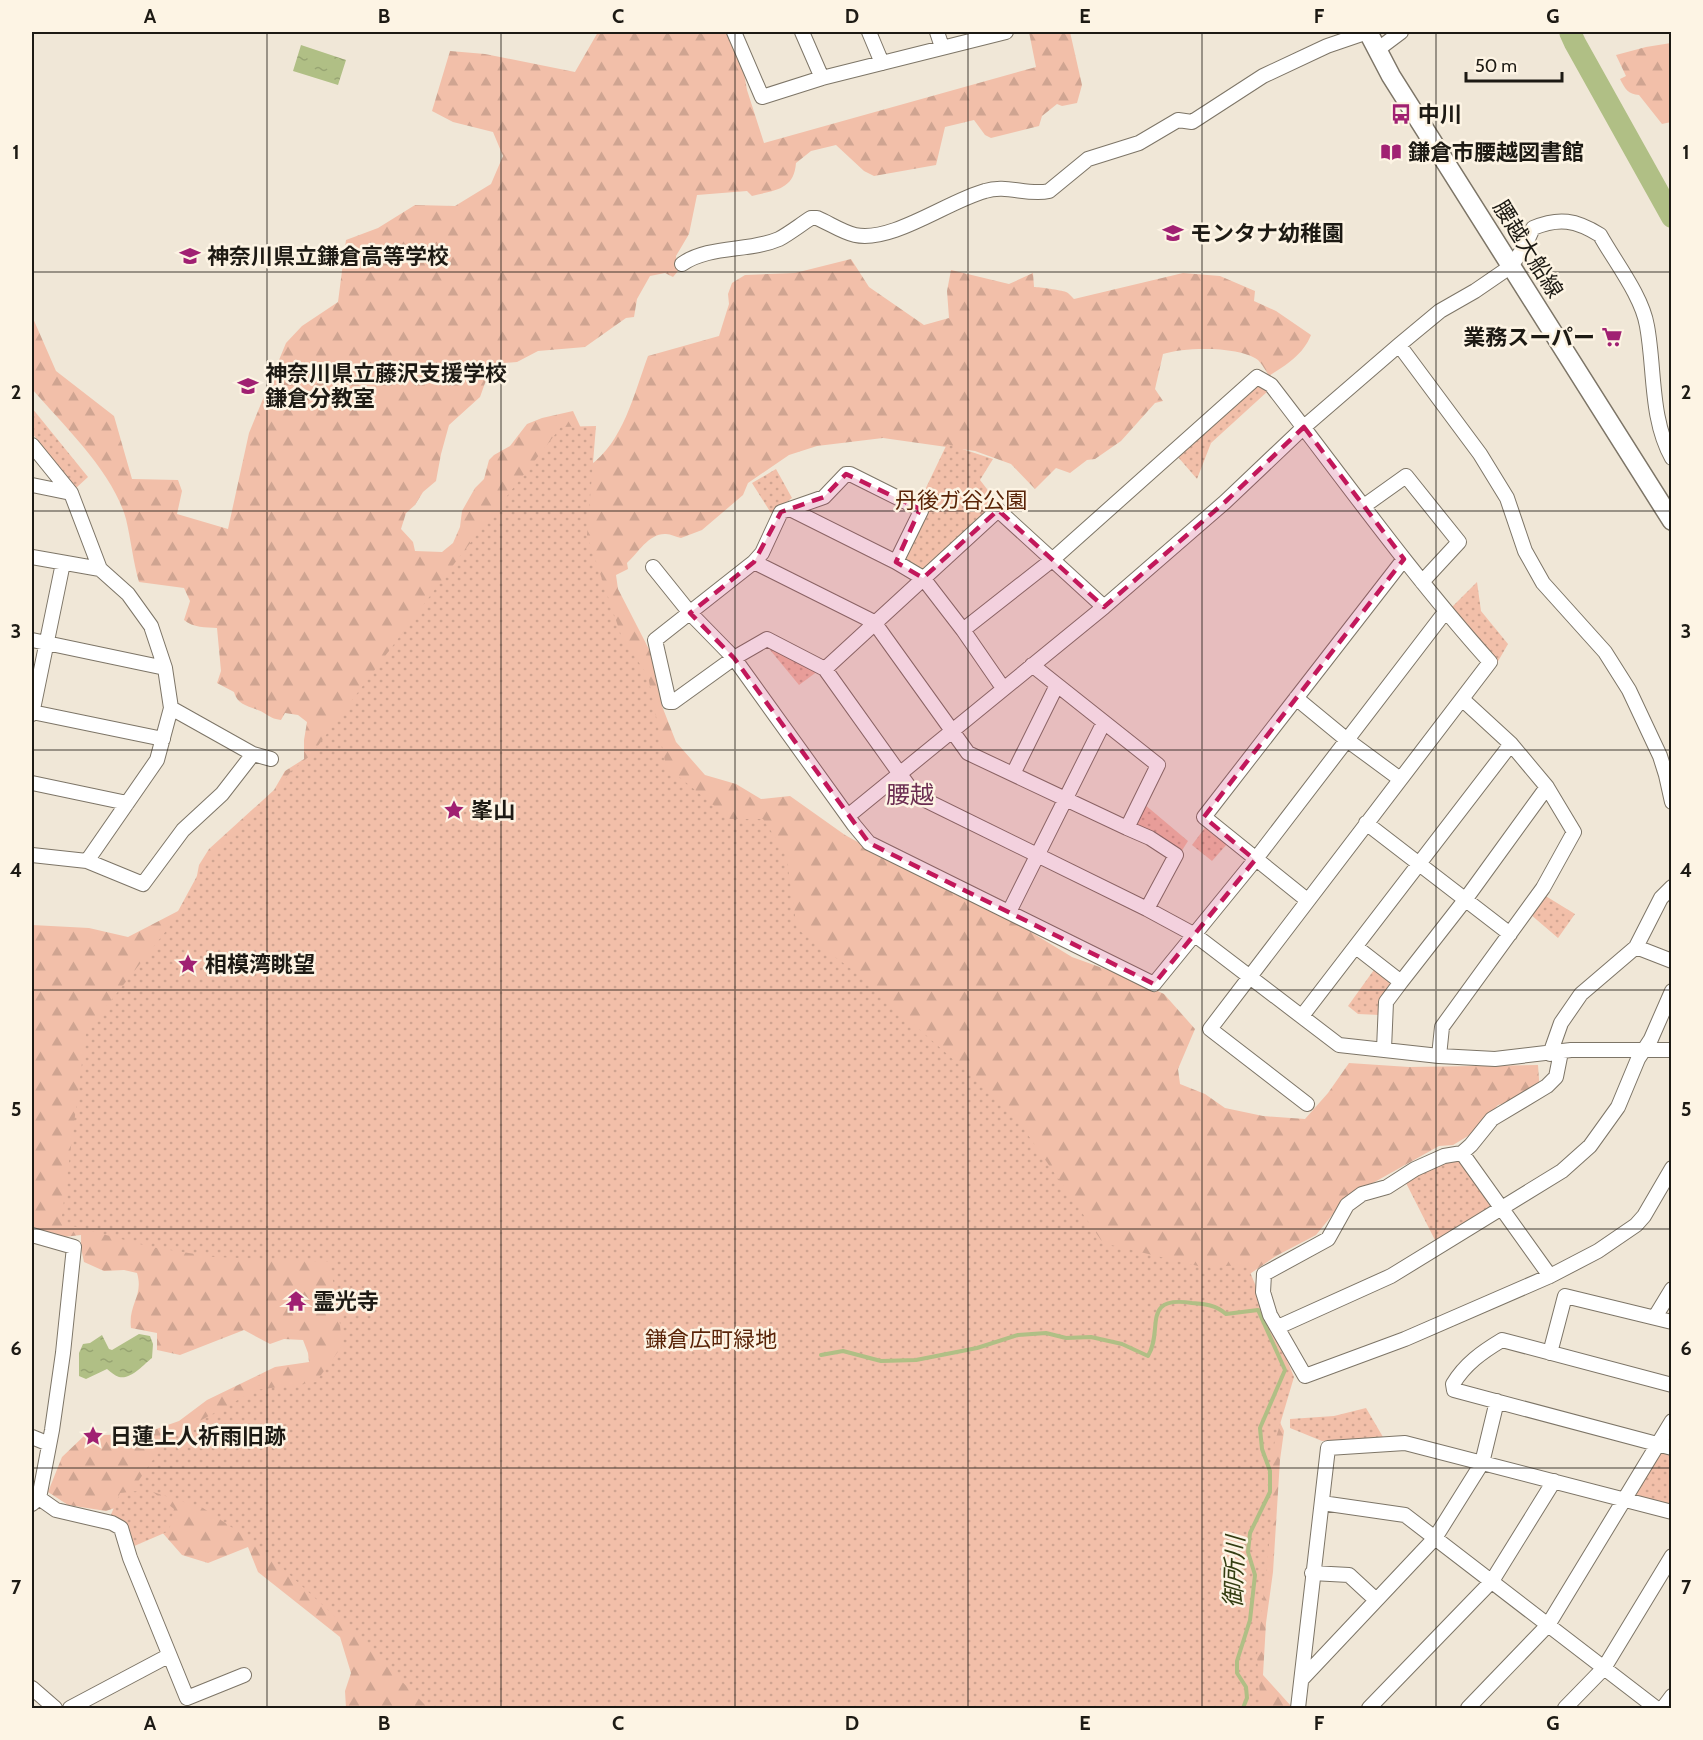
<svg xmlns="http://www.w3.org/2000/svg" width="1703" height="1740" font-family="Cabin,'Noto Sans JP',sans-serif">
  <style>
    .forest { fill: url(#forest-firs) }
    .park { fill: url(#park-dots) }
    .water { fill: url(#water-ripples) }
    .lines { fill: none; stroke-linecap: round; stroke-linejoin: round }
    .stream { stroke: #b0bf85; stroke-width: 4 }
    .river { stroke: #b0bf85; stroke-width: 22 }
    .minor-casing { stroke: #7d7567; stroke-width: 16 }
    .major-casing { stroke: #7d7567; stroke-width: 21 }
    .minor { stroke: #fff; stroke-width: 14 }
    .major { stroke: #fff; stroke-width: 18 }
    .marked { fill: #c2185b; fill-opacity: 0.2; stroke: #c2185b; stroke-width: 4.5; stroke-dasharray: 12 8; stroke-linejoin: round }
    .grid { fill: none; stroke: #1d1a14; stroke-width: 1.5; stroke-opacity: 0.55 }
    .labels { text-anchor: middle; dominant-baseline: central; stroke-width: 5; stroke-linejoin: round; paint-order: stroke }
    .poi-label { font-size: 22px; font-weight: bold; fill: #1d1a14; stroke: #fdf4e4; text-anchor: start }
    .street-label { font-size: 22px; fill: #1d1a14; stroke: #fdf4e4 }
    .park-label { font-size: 22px; fill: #5a2408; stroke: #fdf4e4 }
    .neighbourhood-label { font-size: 24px; fill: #6b2d51; stroke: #fdf4e4 }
    .water-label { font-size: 24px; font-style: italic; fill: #333d11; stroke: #fdf4e4 }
    .neatline { fill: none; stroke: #1d1a14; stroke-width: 2 }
    .grid-label { font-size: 20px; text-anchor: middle; font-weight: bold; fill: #1d1a14 }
  </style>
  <defs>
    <pattern id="forest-firs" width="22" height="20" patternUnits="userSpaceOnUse" patternTransform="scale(1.5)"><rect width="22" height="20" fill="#f2bfa9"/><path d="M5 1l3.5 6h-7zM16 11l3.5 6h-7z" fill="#cfa491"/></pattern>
    <pattern id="park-dots" width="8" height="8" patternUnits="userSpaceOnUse" patternTransform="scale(1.5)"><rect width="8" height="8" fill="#f2bfa9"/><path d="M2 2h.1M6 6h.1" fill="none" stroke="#cfa491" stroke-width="1.8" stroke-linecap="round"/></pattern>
    <pattern id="water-ripples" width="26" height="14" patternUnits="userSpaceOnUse" patternTransform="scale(1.5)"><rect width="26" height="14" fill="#b0bf85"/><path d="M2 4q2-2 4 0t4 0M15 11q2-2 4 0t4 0" fill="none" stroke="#97a472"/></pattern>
  </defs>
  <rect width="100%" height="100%" fill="#f0e7d7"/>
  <!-- forest -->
  <path class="forest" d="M 598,32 L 726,32 L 744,73 L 747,90 L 764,143 L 1036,67 L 1029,32 L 1070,32 L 1082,85 L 1077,103 L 1062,106 L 1057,104 L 1042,116 L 1039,126 L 991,138 L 985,135 L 974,120 L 945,127 L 936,165 L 874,176 L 864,171 L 836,145 L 811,151 L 796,163 C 794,190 775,190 752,196 L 747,191 L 697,195 L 689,234 L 676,256 L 678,271 L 673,277 L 665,273 L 650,276 L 637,299 L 634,317 L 626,318 L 585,347 L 538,351 L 517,362 L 503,363 L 489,372 L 480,397 L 449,425 L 441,454 L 436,481 L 423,492 L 415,505 L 406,513 L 401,529 L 413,542 L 415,551 L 442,552 L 453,543 L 460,527 L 462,511 L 475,488 L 484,479 L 489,460 L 494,455 L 510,446 L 527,424 L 542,418 L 573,411 L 587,441 L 589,466 C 623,443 634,394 648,356 L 719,336 L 729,304 L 728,294 L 732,283 L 745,275 L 795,273 L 851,259 L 869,287 L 924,325 L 949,318 L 947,291 L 951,270 L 1009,284 L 1033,273 L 1034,287 C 1039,287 1061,290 1066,292 C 1069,293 1072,297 1074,299 L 1183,273 L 1220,276 L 1255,291 L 1254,301 L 1276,311 L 1311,335 C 1303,355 1286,365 1269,376 C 1266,371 1262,364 1258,360 C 1239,346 1185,347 1163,354 L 1155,389 L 1163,401 L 1155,403 L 1121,441 L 1095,459 L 1087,460 L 1070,473 L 1056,468 L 1035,489 L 1011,464 L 975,451 L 883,438 L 817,446 L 789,455 L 748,483 L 743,495 L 702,530 L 681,538 C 676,537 671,534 666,534 C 649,533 638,553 627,563 L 628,569 L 616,575 L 618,589 L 655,661 L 662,706 L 676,742 L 705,775 L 736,784 L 761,799 L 790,796 L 845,835 L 885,857 L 1001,914 L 1072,957 L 1130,978 L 1164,994 L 1195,1029 L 1178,1069 L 1180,1084 L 1205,1094 L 1225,1108 L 1263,1116 L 1305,1119 L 1328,1093 L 1349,1063 L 1409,1067 L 1538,1065 L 1540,1093 L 1498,1105 L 1473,1133 L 1453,1145 L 1439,1146 L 1346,1198 L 1316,1235 L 1276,1256 L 1238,1282 L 1151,1708 L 346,1708 L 345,1691 L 351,1673 L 340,1637 L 258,1572 L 248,1547 L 208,1563 L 182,1555 L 153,1522 L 141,1499 L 106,1511 L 68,1505 L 48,1492 L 62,1457 L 84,1436 L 145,1433 L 179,1421 L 207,1400 L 275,1367 L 309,1362 L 308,1353 L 303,1340 L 284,1339 L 270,1344 L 244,1330 L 180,1355 L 157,1350 L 157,1333 L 131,1328 C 128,1304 144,1296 137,1273 L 124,1270 L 104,1271 L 84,1262 L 81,1248 L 81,1235 L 64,1237 L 32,1227 L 32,925 L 89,928 L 128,937 L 180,910 L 196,881 L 199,865 L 209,849 L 274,790 L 285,771 L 304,759 L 304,740 L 307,722 L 298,715 L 285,713 L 281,720 C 273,719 271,717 264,713 C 252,706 238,707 234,692 L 217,683 L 221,671 L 217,628 C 206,627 193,628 184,620 L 190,601 L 184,588 L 139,582 C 133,561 131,540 126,519 C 113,472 64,426 32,389 L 32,316 L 56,371 L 114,416 L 132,479 L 178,480 L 182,491 L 177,514 L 228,529 L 249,433 L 286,343 L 302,326 L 338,302 L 346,240 L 378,228 L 415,205 L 455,206 L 491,184 L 503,156 L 493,132 L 453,122 L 432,111 L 450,51 L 485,54 L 575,72 Z
    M 1671,43 L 1671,122 L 1662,124 L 1639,95 C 1628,94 1625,89 1620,79 L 1626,76 L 1616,55 L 1646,47 Z
    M 1279,1420 L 1284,1431 L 1280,1460 L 1273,1572 L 1266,1623 L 1263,1675 L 1291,1706 L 1291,1708 L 1247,1708 L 1266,1467 Z"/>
  <!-- park -->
  <path class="park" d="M 1261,383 L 1268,391 L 1211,443 L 1197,479 L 1178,457 Z
    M 32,408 L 88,477 L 76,488 L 32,433 Z
    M 596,426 L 587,535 L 622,638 L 648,676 L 666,766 L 730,819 L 763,819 L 786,854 L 797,929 L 854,971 L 1012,1112 L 1103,1243 L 1202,1267 L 1247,1265 L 1294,1377 L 1273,1448 L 1272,1517 L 1257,1656 L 1261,1708 L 428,1708 L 364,1643 L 255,1543 L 203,1508 L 153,1492 L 174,1509 L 169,1531 L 132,1547 L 123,1521 L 110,1517 L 120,1493 L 146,1490 L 135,1486 L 167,1439 L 256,1390 L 316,1382 L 342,1346 L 338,1304 L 329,1262 L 214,1257 L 151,1247 L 61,1223 L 86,1032 L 170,926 L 203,865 L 243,821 L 275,792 L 292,770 L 311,755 L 457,560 L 561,427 Z
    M 947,444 L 993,459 L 980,480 L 997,502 L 926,569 L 918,569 L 904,562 L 903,557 L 933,499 L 923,494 Z
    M 776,469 L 792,498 L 771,513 L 752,483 Z
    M 1477,582 L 1481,611 L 1508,644 L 1497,663 L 1451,608 Z
    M 766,645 L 818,671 L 799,685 Z
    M 1144,804 L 1188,841 L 1181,852 L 1136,828 L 1135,823 Z
    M 1207,825 L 1228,843 L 1212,861 L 1192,845 Z
    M 1544,895 L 1575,914 L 1558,938 L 1530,914 Z
    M 1376,967 L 1392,979 L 1393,986 L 1380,1015 L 1358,1014 L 1348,1006 Z
    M 1454,1158 L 1461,1159 L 1492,1202 L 1491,1208 L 1436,1242 L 1406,1183 L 1425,1169 Z
    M 1366,1408 L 1383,1437 L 1322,1441 L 1290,1428 L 1290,1419 L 1334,1416 Z
    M 1661,1453 L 1671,1455 L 1671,1506 L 1638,1497 L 1635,1492 L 1658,1454 Z"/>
  <!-- water -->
  <path class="water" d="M 301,45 L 346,60 L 338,85 L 293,71 Z
    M 139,1334 L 150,1336 L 153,1344 L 152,1358 C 144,1364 131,1380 119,1377 C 115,1376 111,1372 107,1369 L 86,1379 L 79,1376 L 79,1353 L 83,1344 L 90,1343 L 102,1335 L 109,1349 L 112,1350 Z"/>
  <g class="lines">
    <!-- stream -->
    <path class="stream" d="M 821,1355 L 843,1351 L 881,1361 L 916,1360 L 977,1348 L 1018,1335 L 1046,1333 L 1066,1338 L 1091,1337 L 1122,1344 L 1148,1356 C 1164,1330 1140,1295 1192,1303 C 1205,1304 1216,1305 1226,1314 L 1258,1310 L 1285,1370 L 1260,1428 L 1262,1449 L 1270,1471 L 1270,1492 L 1250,1533 L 1248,1552 L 1255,1575 L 1250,1620 L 1237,1661 L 1237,1673 L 1246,1687 L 1247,1698 L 1243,1708"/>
    <!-- river -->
    <path class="river" d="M 1570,32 L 1575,43 L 1672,217"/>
    <!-- minor casing -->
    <g class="minor-casing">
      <path id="minor" d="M 734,32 L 762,97 L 822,78 L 1006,32
        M 802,32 L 822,78
        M 869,32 L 882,63
        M 937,32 L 942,47
        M 1377,50 L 1401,32
        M 682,264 C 709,245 749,252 779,239 C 790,233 800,225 811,218 L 817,218 C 829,223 842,232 855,235 C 892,243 948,201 985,191 C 1006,184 1028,196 1049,191 L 1088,159 L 1139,143 L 1178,120 L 1192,122 L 1263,76 L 1327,46 L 1368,32
        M 1399,345 L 1480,454 L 1507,498 L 1525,551 L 1543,583 L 1605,652 L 1629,690 L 1660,756 L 1666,775 L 1672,802
        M 32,445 L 71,493 L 100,569 L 128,594 L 151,626 L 165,668 L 171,708 L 157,760 L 87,861 L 32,855
        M 32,485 L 71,493
        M 1364,506 L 1406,476 L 1459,542 L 1422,582
        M 790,509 L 896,562 L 923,578 L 963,630 L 1003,688
        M 32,557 L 100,569
        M 754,562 L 874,622 L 968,753 L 1127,828
        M 896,562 L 921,511 L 920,509 L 850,474 L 846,474 L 824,497 L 781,512 L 762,553 L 754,562 L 655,640 L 669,702 L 673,702 L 734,658 L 767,639 L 825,669 L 915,795 L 1147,909 L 1195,935 L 1339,1045 L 1439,1056 L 1495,1059 L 1571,1050 L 1672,1050
        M 653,567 L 690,613 L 734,658 L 854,825 L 869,843 L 1154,984 L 1255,860 L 1445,612
        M 963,630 L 1052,560 L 1257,377 L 1271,385 C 1343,478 1411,574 1490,662 L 1210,1029 L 1307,1104
        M 32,640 L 165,668
        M 1032,665 L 1158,765 L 1127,828 L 1150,838 L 1176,855 L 1147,909
        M 825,669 L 998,510 L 1104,607
        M 1296,698 L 1347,740 L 1400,779
        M 171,708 L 253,754 L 271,759
        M 32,712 L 163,739
        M 32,714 L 63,563
        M 1013,774 L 1057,685
        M 32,783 L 127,803
        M 848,816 L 1104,607 L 1225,502 L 1304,427 L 1399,345 L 1440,311 L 1475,291 L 1510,267 L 1524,248 L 1533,228 C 1559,217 1576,220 1600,235 C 1615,262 1642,296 1647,326 C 1655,369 1650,419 1672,458
        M 1366,823 L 1510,934
        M 87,861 L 143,884 L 183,830 L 222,794 L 253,754
        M 1307,900 L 1204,817 L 1404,559
        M 1009,912 L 1104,722
        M 1356,947 L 1401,982 L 1465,900 L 1547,787
        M 1636,947 L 1672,961
        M 1302,1016 L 1511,744
        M 1384,1049 L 1386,1002 L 1401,982
        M 1550,1054 L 1561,1023 L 1581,994 L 1636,947 L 1661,898 L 1672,887
        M 1439,1056 L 1442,1027 L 1543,888 L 1574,832 L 1547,787 L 1511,744 L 1462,699
        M 1462,1153 L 1471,1145 L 1492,1119 L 1547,1086 L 1556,1077 L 1561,1052
        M 32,1235 L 74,1247 L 63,1353 L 52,1430 L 39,1498 L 32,1504
        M 1550,1276 L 1462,1153 L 1444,1156 L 1415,1169 L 1387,1187 L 1362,1194 L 1347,1205 L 1328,1239 L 1264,1274 L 1263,1292 L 1270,1315 L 1305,1376 L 1405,1339 L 1550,1276 L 1598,1251 L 1636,1225 L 1644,1216 L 1672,1168
        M 1655,1317 L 1672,1289
        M 1278,1327 L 1391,1276 L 1562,1171 L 1590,1146 L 1618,1107 L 1638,1059 L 1651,1039 L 1672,991
        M 1550,1353 L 1565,1296 L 1672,1322
        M 1672,1385 L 1502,1340 C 1482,1352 1465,1364 1453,1384 L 1454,1390 L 1672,1448
        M 32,1437 L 49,1444
        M 39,1498 L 56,1510 L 112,1523 L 121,1528 L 130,1558 L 187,1698 L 244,1675
        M 1322,1503 L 1405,1515 L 1656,1708
        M 1312,1573 L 1349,1575 L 1375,1599
        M 1302,1679 L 1435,1538 L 1482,1463 L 1497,1401
        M 32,1688 L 55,1708
        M 70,1708 L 168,1656
        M 1298,1708 L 1328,1448 L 1405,1443 L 1672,1512
        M 1369,1708 L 1492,1581 L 1554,1481
        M 1468,1708 L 1548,1625 L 1672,1421
        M 1565,1708 L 1604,1668 L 1672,1556
        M 1663,1708 L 1672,1696"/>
    </g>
    <!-- major casing -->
    <g class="major-casing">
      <path id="major" d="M 1368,32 L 1391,76 L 1672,521"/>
    </g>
    <!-- minor -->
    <use href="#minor" class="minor"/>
    <!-- major -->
    <use href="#major" class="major"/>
  </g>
  <!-- marked area -->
  <path class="marked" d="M 1304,427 L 1404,559 L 1204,817 L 1255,860 L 1154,984 L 869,843 L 734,658 L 690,613 L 754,562 L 781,512 L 824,497 L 846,474 L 920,509 L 896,562 L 923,578 L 998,510 L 1104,607 L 1225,502 Z"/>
  <!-- grid -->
  <path class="grid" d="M 267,32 L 267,1708M 501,32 L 501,1708M 735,32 L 735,1708M 968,32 L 968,1708M 1202,32 L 1202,1708M 1436,32 L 1436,1708M 32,272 L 1672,272M 32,511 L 1672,511M 32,750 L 1672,750M 32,990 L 1672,990M 32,1229 L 1672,1229M 32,1468 L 1672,1468"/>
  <!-- icons -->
  <defs>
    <g id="bus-bare" transform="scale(1.62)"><path d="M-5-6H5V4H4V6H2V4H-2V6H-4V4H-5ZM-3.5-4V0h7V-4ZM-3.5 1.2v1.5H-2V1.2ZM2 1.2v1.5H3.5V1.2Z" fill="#a02072" stroke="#fdf4e4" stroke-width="2.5" paint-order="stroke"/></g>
    <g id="library-bare" transform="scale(1.62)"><path d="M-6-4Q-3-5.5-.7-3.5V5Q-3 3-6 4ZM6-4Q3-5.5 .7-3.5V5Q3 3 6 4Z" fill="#a02072" stroke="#fdf4e4" stroke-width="2.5" paint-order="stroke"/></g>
    <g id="school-bare" transform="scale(1.62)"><path d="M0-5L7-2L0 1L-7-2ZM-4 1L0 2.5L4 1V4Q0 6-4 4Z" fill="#a02072" stroke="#fdf4e4" stroke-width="2.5" paint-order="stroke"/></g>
    <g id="supermarket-bare" transform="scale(1.62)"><path d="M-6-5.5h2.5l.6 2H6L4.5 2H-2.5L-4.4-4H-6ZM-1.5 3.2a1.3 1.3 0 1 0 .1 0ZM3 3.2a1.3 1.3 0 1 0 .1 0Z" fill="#a02072" stroke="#fdf4e4" stroke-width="2.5" paint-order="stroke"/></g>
    <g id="sight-bare" transform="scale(1.62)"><path d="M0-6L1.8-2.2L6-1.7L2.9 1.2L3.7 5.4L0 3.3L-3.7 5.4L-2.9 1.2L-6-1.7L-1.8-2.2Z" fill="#a02072" stroke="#fdf4e4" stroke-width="2.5" paint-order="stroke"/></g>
    <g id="temple-bare" transform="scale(1.62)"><path d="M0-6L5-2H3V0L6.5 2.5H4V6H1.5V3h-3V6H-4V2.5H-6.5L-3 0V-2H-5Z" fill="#a02072" stroke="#fdf4e4" stroke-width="2.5" paint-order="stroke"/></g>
  </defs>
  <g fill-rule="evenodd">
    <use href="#bus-bare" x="1401" y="114"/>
    <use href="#library-bare" x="1391" y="152"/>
    <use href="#school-bare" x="1173" y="233"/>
    <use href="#school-bare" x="190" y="256"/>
    <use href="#supermarket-bare" x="1612" y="337"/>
    <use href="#school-bare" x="248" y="386"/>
    <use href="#sight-bare" x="454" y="810"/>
    <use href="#sight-bare" x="188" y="964"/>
    <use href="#temple-bare" x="296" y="1301"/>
    <use href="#sight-bare" x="93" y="1436"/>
  </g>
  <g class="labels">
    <!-- poi labels -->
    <g class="poi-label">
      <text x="1418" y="114">中川</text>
      <text x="1408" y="152">鎌倉市腰越図書館</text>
      <text x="1190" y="233">モンタナ幼稚園</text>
      <text x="207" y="256">神奈川県立鎌倉高等学校</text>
      <text x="1595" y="337" text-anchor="end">業務スーパー</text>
      <text x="265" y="373">神奈川県立藤沢支援学校<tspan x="265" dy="25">鎌倉分教室</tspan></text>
      <text x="471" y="810">峯山</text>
      <text x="205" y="964">相模湾眺望</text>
      <text x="313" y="1301">霊光寺</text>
      <text x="110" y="1436">日蓮上人祈雨旧跡</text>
    </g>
    <!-- street labels -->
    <g class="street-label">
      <text transform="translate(1528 249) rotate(58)">腰越大船線</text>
    </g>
    <!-- park labels -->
    <g class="park-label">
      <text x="961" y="500">丹後ガ谷公園</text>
      <text x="711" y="1339">鎌倉広町緑地</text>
    </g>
    <!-- neighbourhood labels -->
    <g class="neighbourhood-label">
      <text x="910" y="794">腰越</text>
    </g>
    <!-- water labels -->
    <g class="water-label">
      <text transform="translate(1234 1572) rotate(-88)">御所川</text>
    </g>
  </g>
  <!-- border -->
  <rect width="1703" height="1740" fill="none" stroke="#fdf4e4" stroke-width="66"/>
  <!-- scale -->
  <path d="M1466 72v9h96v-9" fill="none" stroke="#1d1a14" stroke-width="3"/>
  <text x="1475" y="72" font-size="18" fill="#1d1a14" stroke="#fdf4e4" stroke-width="4.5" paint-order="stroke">50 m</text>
  <rect x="33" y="33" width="1637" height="1674" class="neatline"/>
  <g class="grid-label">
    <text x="150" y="23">A</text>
    <text x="384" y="23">B</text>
    <text x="618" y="23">C</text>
    <text x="852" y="23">D</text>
    <text x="1085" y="23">E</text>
    <text x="1319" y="23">F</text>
    <text x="1553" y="23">G</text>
    <text x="16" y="159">1</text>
    <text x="1686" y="159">1</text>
    <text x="16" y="399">2</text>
    <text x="1686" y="399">2</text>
    <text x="16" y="638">3</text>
    <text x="1686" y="638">3</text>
    <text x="16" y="877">4</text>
    <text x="1686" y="877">4</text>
    <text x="16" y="1116">5</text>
    <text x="1686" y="1116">5</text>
    <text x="16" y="1355">6</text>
    <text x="1686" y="1355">6</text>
    <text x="16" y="1594">7</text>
    <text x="1686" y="1594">7</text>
    <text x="150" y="1730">A</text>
    <text x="384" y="1730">B</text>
    <text x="618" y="1730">C</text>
    <text x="852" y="1730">D</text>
    <text x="1085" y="1730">E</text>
    <text x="1319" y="1730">F</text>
    <text x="1553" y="1730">G</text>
  </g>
</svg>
